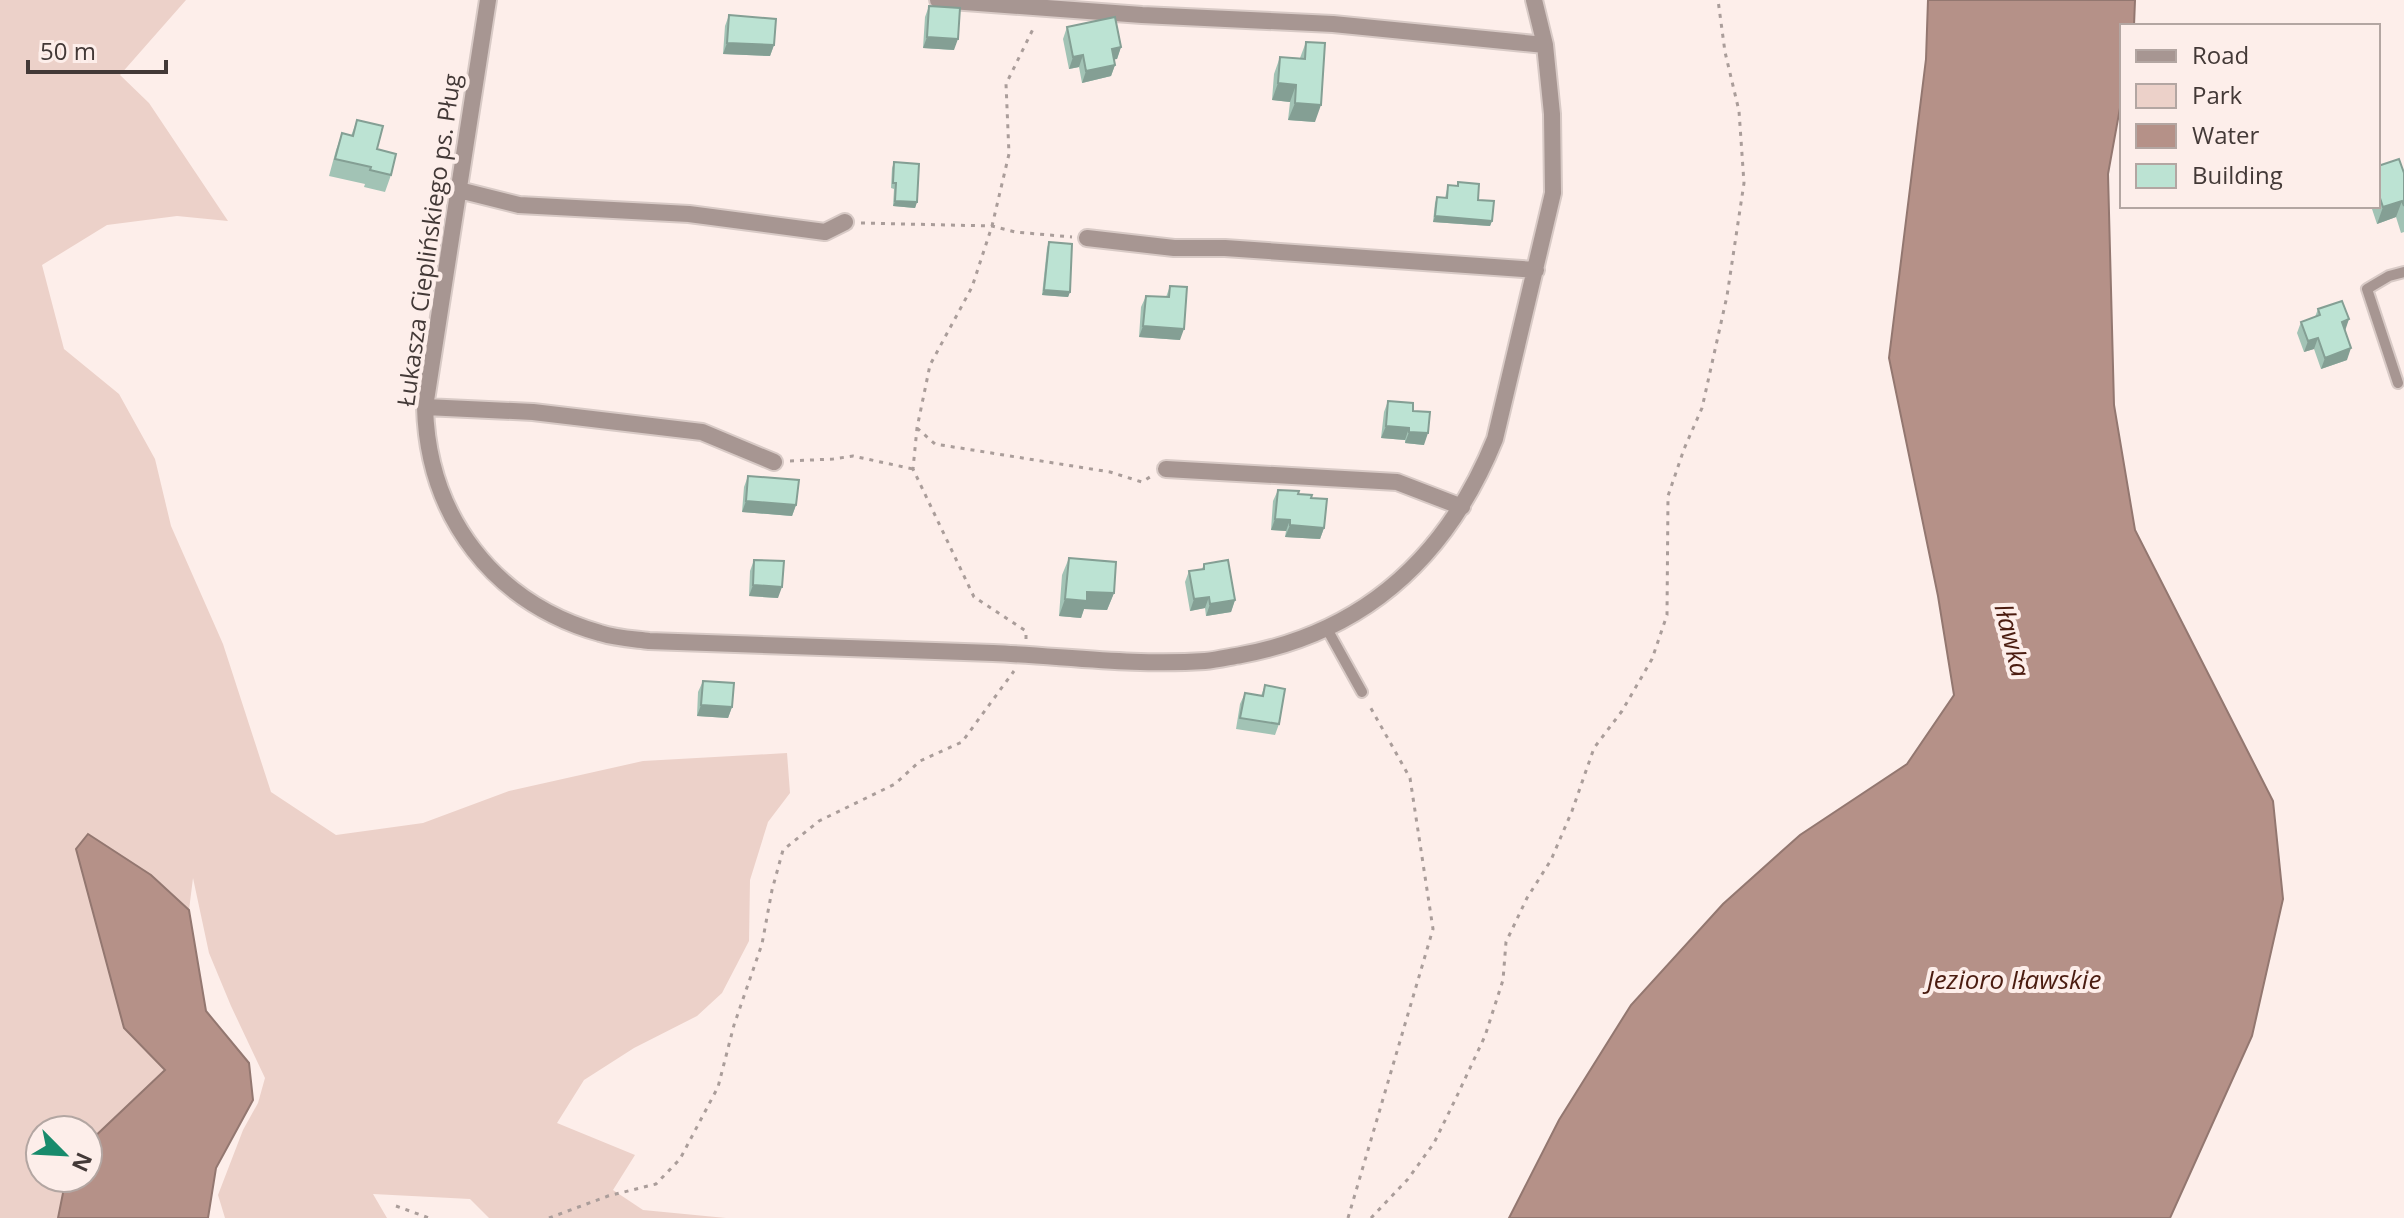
<svg xmlns="http://www.w3.org/2000/svg" width="2404" height="1218" font-family="'Open Sans',sans-serif">
  <style>
    .green { fill: #ecd1c9 }
    .water { fill: #b59188; stroke: #937770; stroke-width: 2 }
    .lines { fill: none; stroke-linecap: round; stroke-linejoin: round }
    .lane-casing { stroke: #d8cac6; stroke-width: 14 }
    .street-casing { stroke: #d8cac6; stroke-width: 20 }
    .path { stroke: #aa9d9a; stroke-width: 3; stroke-dasharray: 4 6; stroke-linecap: butt }
    .lane { stroke: #a79692; stroke-width: 10 }
    .street { stroke: #a79692; stroke-width: 16 }
    .wall { fill: #a2c3b5 }
    .shaded-wall { fill: #849f94 }
    .building { fill: #bce3d3; stroke: #849f94; stroke-width: 2 }
    .labels { text-anchor: middle; dominant-baseline: central; stroke-width: 8; stroke-linejoin: round; paint-order: stroke }
    .street-label { font-size: 24px; fill: #433937; stroke: #fdeeea }
    .water-label { font-size: 26px; font-style: italic; fill: #4b1c10; stroke: #fdeeea }
  </style>
  <rect width="100%" height="100%" fill="#fdeeea"/>
  <!-- green -->
  <path class="green" d="M 0,0 L 186,0 L 120,75 L 149,103 L 228,221 L 177,216 L 107,225 L 42,265 L 64,349 L 119,394 L 155,459 L 171,526 L 223,644 L 271,792 L 336,835 L 423,823 L 509,791 L 643,761 L 787,753 L 790,793 L 768,822 L 750,880 L 749,941 L 722,993 L 697,1016 L 634,1048 L 584,1080 L 557,1123 L 635,1155 L 613,1190 L 643,1210 L 726,1218 L 489,1218 L 470,1199 L 373,1194 L 387,1218 L 225,1218 L 218,1195 L 243,1130 L 258,1103 L 265,1078 L 231,1006 L 209,953 L 193,878 L 189,910 L 88,834 L 124,1028 L 165,1070 L 88,1143 L 88,1130 L 40,1130 L 40,1178 L 66,1178 L 58,1218 L 0,1218 Z"/>
  <!-- water -->
  <path class="water" d="M 1928,0 L 2135,0 L 2134,26 L 2122,26 L 2122,97 L 2108,174 L 2114,405 L 2135,530 L 2273,801 L 2283,899 L 2252,1036 L 2170,1218 L 1509,1218 L 1559,1120 L 1631,1005 L 1723,904 L 1800,835 L 1907,764 L 1954,695 L 1938,596 L 1889,358 L 1926,59 Z
    M 88,834 L 151,875 L 189,910 L 206,1011 L 249,1063 L 253,1100 L 216,1168 L 208,1218 L 58,1218 L 66,1178 L 88,1178 L 88,1143 L 165,1070 L 124,1028 L 76,849 Z"/>
  <g class="lines">
    <!-- lane casing -->
    <g class="lane-casing">
      <path id="lane" d="M 2398,383 L 2367,289 L 2389,276 L 2404,272
        M 1327,629 L 1362,692"/>
    </g>
    <!-- street casing -->
    <g class="street-casing">
      <path id="street" d="M 488,0 L 425,407 C 428,517 494,603 600,633 C 615,638 633,639 649,641 C 763,645 878,648 993,653 C 1063,656 1135,666 1205,661 C 1217,660 1229,657 1241,655 C 1366,632 1448,555 1495,439 L 1553,193 L 1552,114 L 1545,45 L 1534,0
        M 938,0 L 1142,15 L 1333,24 L 1545,45
        M 459,190 L 519,205 L 689,214 L 825,232 L 845,222
        M 1087,238 L 1174,248 L 1225,248 L 1536,270
        M 425,407 L 533,412 L 702,432 L 774,462
        M 1166,469 L 1397,482 L 1462,507"/>
    </g>
    <!-- path -->
    <path class="path" d="M 861,223 L 992,226 L 1015,232 L 1072,237
      M 917,428 L 935,444 L 1110,472 L 1142,482 L 1150,477
      M 790,461 L 833,459 L 853,456 L 913,469
      M 1026,639 L 1026,631 L 974,597 L 913,469 L 917,428 L 930,365 L 972,287 L 992,226 L 1009,154 L 1006,84 L 1035,25
      M 396,1206 L 429,1218
      M 549,1218 L 608,1196 L 656,1184 L 680,1159 L 718,1087 L 734,1025 L 762,944 L 772,890 L 783,850 L 819,821 L 895,784 L 920,761 L 962,742 L 1014,671
      M 1348,1218 L 1433,929 L 1410,778 L 1368,703
      M 1371,1218 L 1408,1179 L 1434,1143 L 1456,1098 L 1485,1036 L 1503,980 L 1506,942 L 1527,898 L 1551,860 L 1572,811 L 1594,748 L 1622,711 L 1652,659 L 1667,615 L 1668,496 L 1684,449 L 1702,408 L 1727,296 L 1744,183 L 1739,111 L 1725,52 L 1718,0"/>
    <!-- lane -->
    <use href="#lane" class="lane"/>
    <!-- street -->
    <use href="#street" class="street"/>
  </g>
  <!-- wall -->
  <path class="wall" d="M 929,6 L 954,50 L 923,48 L 925,17 Z
    M 729,15 L 774,45 L 770,56 L 723,54 L 725,26 Z
    M 1067,27 L 1121,47 L 1117,59 L 1114,59 L 1115,65 L 1111,76 L 1082,83 L 1079,67 L 1069,69 L 1063,39 Z
    M 1306,42 L 1315,122 L 1288,120 L 1290,102 L 1272,100 L 1274,74 L 1280,57 L 1300,58 Z
    M 357,120 L 377,149 L 391,175 L 385,192 L 364,187 L 365,184 L 329,176 L 336,150 L 342,133 L 351,136 Z
    M 894,162 L 917,202 L 915,208 L 893,206 L 894,189 L 891,188 L 892,168 Z
    M 2378,166 L 2404,173 L 2404,232 L 2401,233 L 2396,217 L 2377,224 L 2371,206 L 2378,206 Z
    M 1458,182 L 1478,200 L 1492,221 L 1490,226 L 1433,222 L 1435,203 L 1437,197 L 1445,198 L 1448,185 L 1457,186 Z
    M 1049,242 L 1070,292 L 1068,297 L 1042,295 L 1047,248 Z
    M 1170,286 L 1180,340 L 1139,337 L 1141,307 L 1146,296 L 1166,297 Z
    M 2318,309 L 2345,330 L 2347,360 L 2321,369 L 2314,349 L 2304,352 L 2297,333 L 2301,322 L 2315,317 Z
    M 1388,401 L 1413,411 L 1424,445 L 1405,443 L 1405,440 L 1381,438 L 1384,412 Z
    M 748,476 L 796,505 L 792,516 L 742,512 L 744,487 Z
    M 1278,490 L 1311,498 L 1324,528 L 1320,539 L 1285,537 L 1286,531 L 1271,530 L 1273,501 Z
    M 1069,558 L 1114,593 L 1107,610 L 1084,609 L 1081,618 L 1059,616 L 1062,575 Z
    M 754,560 L 778,598 L 749,596 L 750,571 Z
    M 1204,564 L 1235,600 L 1231,612 L 1206,616 L 1205,608 L 1190,611 L 1185,582 L 1189,571 L 1202,569 Z
    M 703,681 L 732,707 L 728,718 L 697,716 L 698,692 Z
    M 1265,685 L 1279,724 L 1275,735 L 1236,729 L 1240,704 L 1245,693 L 1261,696 Z"/>
  <!-- shaded-wall -->
  <path class="shaded-wall" d="M 927,37 L 958,39 L 954,50 L 923,48 Z
    M 727,43 L 774,45 L 770,56 L 723,54 Z
    M 1121,47 L 1117,59 L 1107,61 L 1112,49 Z
    M 1083,55 L 1079,67 L 1069,69 L 1073,57 Z
    M 1115,65 L 1111,76 L 1082,83 L 1086,71 Z
    M 1278,83 L 1296,85 L 1290,102 L 1272,100 Z
    M 1295,103 L 1321,105 L 1315,122 L 1288,120 Z
    M 895,201 L 917,202 L 915,208 L 893,206 Z
    M 2402,201 L 2396,217 L 2377,224 L 2383,207 Z
    M 1435,216 L 1492,221 L 1490,226 L 1433,222 Z
    M 1044,290 L 1070,292 L 1068,297 L 1042,295 Z
    M 2349,319 L 2345,331 L 2342,322 Z
    M 1143,326 L 1184,329 L 1180,340 L 1139,337 Z
    M 2318,338 L 2314,349 L 2304,352 L 2308,341 Z
    M 2351,348 L 2347,360 L 2321,369 L 2325,358 Z
    M 1386,426 L 1409,428 L 1405,440 L 1381,438 Z
    M 1409,432 L 1428,433 L 1424,445 L 1405,443 Z
    M 746,501 L 796,505 L 792,516 L 742,512 Z
    M 1275,519 L 1290,520 L 1286,531 L 1271,530 Z
    M 1290,525 L 1324,528 L 1320,539 L 1285,537 Z
    M 753,585 L 782,587 L 778,598 L 749,596 Z
    M 1087,592 L 1114,593 L 1107,610 L 1084,609 L 1081,618 L 1059,616 L 1065,599 Z
    M 1209,597 L 1205,608 L 1190,611 L 1194,599 Z
    M 1235,600 L 1231,612 L 1206,616 L 1210,604 Z
    M 701,705 L 732,707 L 728,718 L 697,716 Z"/>
  <!-- building -->
  <path class="building" d="M 929,6 L 960,8 L 958,39 L 927,37 Z
    M 729,15 L 776,19 L 774,45 L 727,43 Z
    M 1115,17 L 1121,47 L 1112,49 L 1115,65 L 1086,71 L 1083,55 L 1073,57 L 1067,27 Z
    M 1306,42 L 1325,43 L 1321,105 L 1295,103 L 1296,85 L 1278,83 L 1280,57 L 1305,59 Z
    M 357,120 L 383,126 L 377,149 L 396,154 L 391,175 L 370,170 L 371,167 L 335,159 L 342,133 L 353,136 Z
    M 2399,159 L 2404,173 L 2404,206 L 2402,201 L 2383,207 L 2378,192 L 2378,166 Z
    M 894,162 L 919,164 L 917,202 L 895,201 L 896,183 L 893,183 Z
    M 1458,182 L 1479,184 L 1478,200 L 1494,201 L 1492,221 L 1435,216 L 1437,197 L 1447,198 L 1448,185 L 1458,186 Z
    M 1049,242 L 1072,244 L 1070,292 L 1044,290 Z
    M 1170,286 L 1187,287 L 1184,329 L 1143,326 L 1146,296 L 1169,297 Z
    M 2342,301 L 2349,319 L 2342,322 L 2351,348 L 2325,358 L 2318,338 L 2308,341 L 2301,322 L 2320,315 L 2318,309 Z
    M 1388,401 L 1413,403 L 1413,411 L 1430,412 L 1428,433 L 1409,432 L 1409,428 L 1386,426 Z
    M 748,476 L 799,480 L 796,505 L 746,501 Z
    M 1278,490 L 1299,491 L 1298,494 L 1312,495 L 1311,498 L 1327,499 L 1324,528 L 1290,525 L 1290,520 L 1275,519 Z
    M 1069,558 L 1116,562 L 1114,593 L 1087,592 L 1087,601 L 1065,599 Z
    M 754,560 L 784,561 L 782,587 L 753,585 Z
    M 1228,560 L 1235,600 L 1210,604 L 1209,597 L 1194,599 L 1189,571 L 1204,569 L 1204,564 Z
    M 703,681 L 734,683 L 732,707 L 701,705 Z
    M 1265,685 L 1285,689 L 1279,724 L 1240,718 L 1245,693 L 1263,696 Z"/>
  <g class="labels">
    <!-- street labels -->
    <g class="street-label">
      <text transform="translate(428 240) rotate(-82)">Łukasza Cieplińskiego ps. Pług</text>
    </g>
    <!-- water labels -->
    <g class="water-label">
      <text transform="translate(2013 640) rotate(76)">Iławka</text>
      <text x="2014" y="979">Jezioro Iławskie</text>
    </g>
  </g>
  <!-- legend -->
  <rect x="2120" y="24" width="260" height="184" fill="#fdeeea" stroke="#b3a6a2" stroke-width="2"/>
  <rect x="2136" y="50" width="40" height="12" fill="#a79692" stroke="#b3a6a2" stroke-width="2"/>
  <text x="2192" y="64" font-size="24" fill="#433937">Road</text>
  <rect x="2136" y="84" width="40" height="24" fill="#ecd1c9" stroke="#b3a6a2" stroke-width="2"/>
  <text x="2192" y="104" font-size="24" fill="#433937">Park</text>
  <rect x="2136" y="124" width="40" height="24" fill="#b59188" stroke="#b3a6a2" stroke-width="2"/>
  <text x="2192" y="144" font-size="24" fill="#433937">Water</text>
  <rect x="2136" y="164" width="40" height="24" fill="#bce3d3" stroke="#b3a6a2" stroke-width="2"/>
  <text x="2192" y="184" font-size="24" fill="#433937">Building</text>
  <!-- north arrow -->
  <g transform="translate(64 1154) rotate(114)"><circle r="38" fill="#fdeeea" stroke="#b3a6a2" stroke-width="2"/>
  <path d="M0-6L14 30L0 20L-14 30Z" fill="#188b6c"/>
  <text y="-12" font-size="22" font-weight="bold" text-anchor="middle" fill="#433937">N</text>
  </g>
  <!-- scale -->
  <path d="M28 60v12h138v-12" fill="none" stroke="#433937" stroke-width="4"/>
  <text x="40" y="60" font-size="24" fill="#433937" stroke="#fdeeea" stroke-width="6" paint-order="stroke">50 m</text>
</svg>
